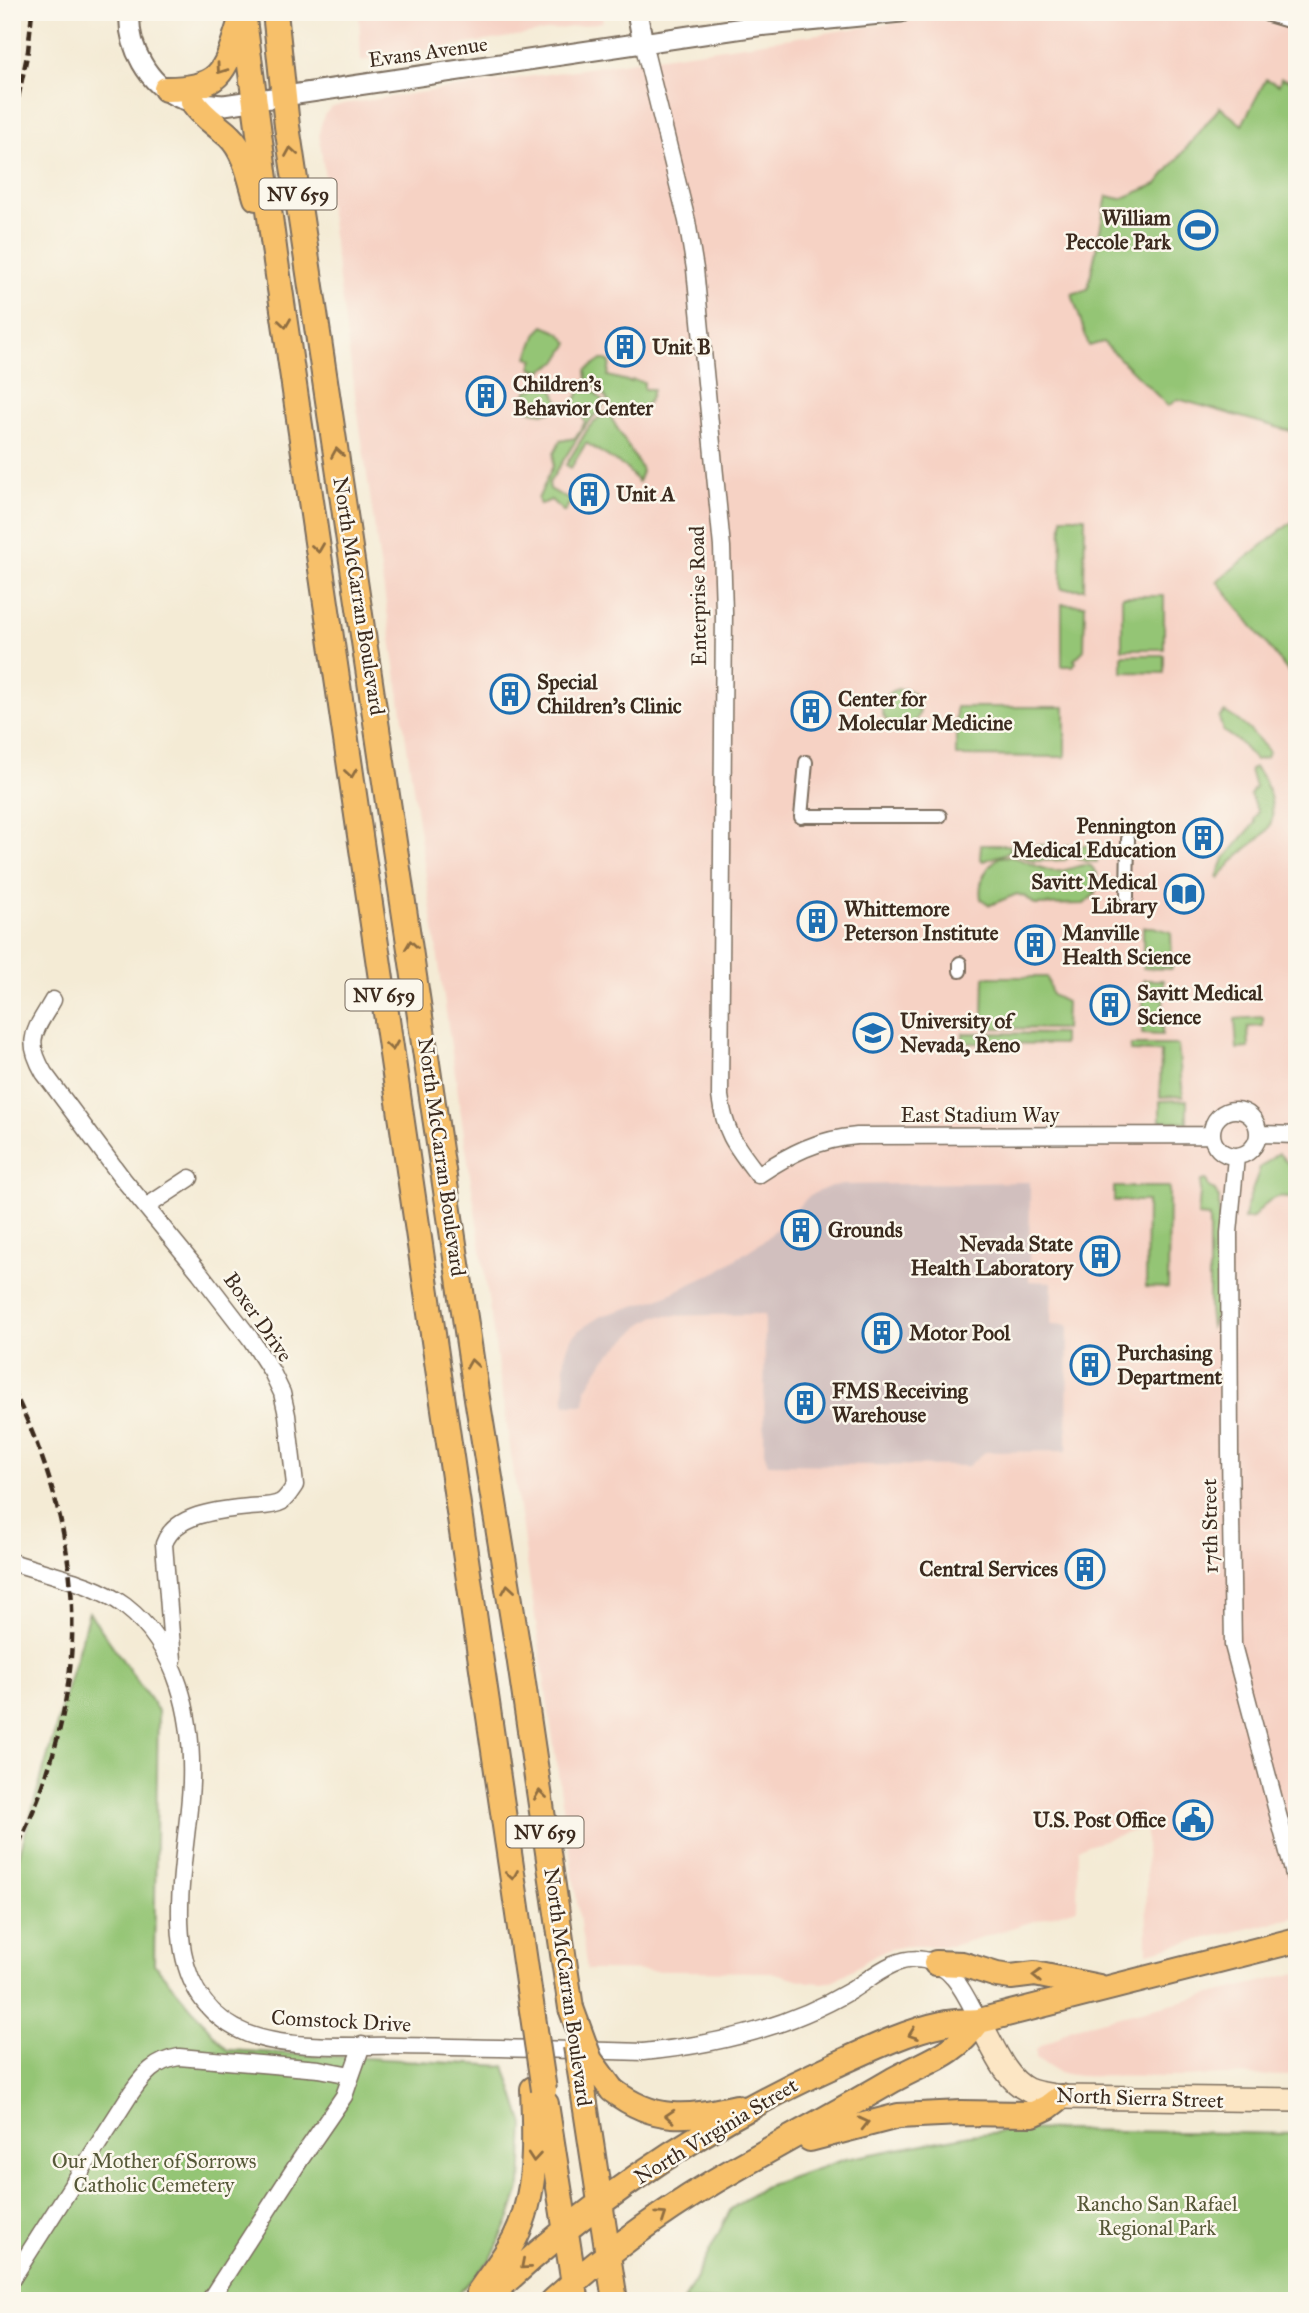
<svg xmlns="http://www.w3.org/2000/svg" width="1309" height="2313" font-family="'IM FELL Great Primer',serif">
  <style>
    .built { fill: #f6d2c4 }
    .industrial { fill: #d1bfbe }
    .green { fill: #94c575; stroke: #68784a; stroke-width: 2 }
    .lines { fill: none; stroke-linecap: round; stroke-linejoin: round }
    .pedestrian-casing { stroke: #7c6e5e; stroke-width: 16 }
    .minor-casing { stroke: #7c6e5e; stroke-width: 19 }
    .tertiary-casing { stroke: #7c6e5e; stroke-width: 23 }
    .secondary-casing { stroke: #7c6e5e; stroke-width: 26 }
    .primary-casing { stroke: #7c6e5e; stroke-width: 28 }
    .pedestrian { stroke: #fff; stroke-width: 12 }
    .minor { stroke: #fff; stroke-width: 16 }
    .tertiary { stroke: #fff; stroke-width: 19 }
    .secondary { stroke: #fce6c4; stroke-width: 23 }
    .primary { stroke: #f7c06b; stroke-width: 24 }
    .rail { stroke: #3b2a1e; stroke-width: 4.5; stroke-dasharray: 10 5; stroke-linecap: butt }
    .primary-bridge-casing { stroke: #7c6e5e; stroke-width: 28; stroke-linecap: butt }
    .primary-bridge { stroke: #f7c06b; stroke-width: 24 }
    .oneway { stroke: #906e41 }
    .labels { text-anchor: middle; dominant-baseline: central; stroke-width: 5; stroke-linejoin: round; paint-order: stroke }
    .shield { fill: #fbf7ec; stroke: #75685c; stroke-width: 2 }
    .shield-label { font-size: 19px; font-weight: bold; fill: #3b2a1e }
    .street-label { font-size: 21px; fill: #3b2a1e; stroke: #fbf7ec }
    .poi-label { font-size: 21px; font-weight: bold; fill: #3b2a1e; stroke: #fbf7ec; text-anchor: start }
    .park-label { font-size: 21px; fill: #565838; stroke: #fbf7ec }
  </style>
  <rect width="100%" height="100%" fill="#fbf7ec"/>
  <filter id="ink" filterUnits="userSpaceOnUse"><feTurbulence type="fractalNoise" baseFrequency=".0143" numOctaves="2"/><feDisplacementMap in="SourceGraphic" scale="14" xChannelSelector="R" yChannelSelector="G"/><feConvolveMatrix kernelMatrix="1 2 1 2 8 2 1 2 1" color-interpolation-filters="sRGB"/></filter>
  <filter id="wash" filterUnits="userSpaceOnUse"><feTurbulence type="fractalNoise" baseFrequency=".00686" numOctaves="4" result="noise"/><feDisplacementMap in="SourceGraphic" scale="28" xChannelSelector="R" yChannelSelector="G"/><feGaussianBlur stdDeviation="1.57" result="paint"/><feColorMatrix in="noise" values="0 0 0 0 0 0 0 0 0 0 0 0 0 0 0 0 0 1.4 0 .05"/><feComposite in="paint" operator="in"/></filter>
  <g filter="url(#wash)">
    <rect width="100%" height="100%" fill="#f4ebd5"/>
    <!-- built -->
    <path class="built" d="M 359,12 L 601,12 L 603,22 L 361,61 Z
      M 968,12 L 1230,12 L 1297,29 L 1297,1917 L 1147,1952 L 1146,1827 L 1078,1848 L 1077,1908 L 952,1946 L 905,1946 L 890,1949 L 876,1955 L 833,1981 L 823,1983 L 809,1982 L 771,1972 L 587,1970 L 349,353 L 319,134 L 321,125 L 324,115 L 331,108 L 343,104 Z
      M 1297,1973 L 1297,2076 L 1223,2075 L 1184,2077 L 1080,2076 L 1060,2073 L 1036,2059 L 1036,2050 L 1040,2046 L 1057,2038 L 1071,2028 Z"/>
    <!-- industrial -->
    <path class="industrial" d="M 1030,1182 L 1029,1281 L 1052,1282 L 1051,1324 L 1068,1325 L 1067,1451 L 985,1452 L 968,1466 L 768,1464 L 764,1451 L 765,1314 L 656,1316 L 645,1322 L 604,1360 L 586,1389 L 585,1405 L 565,1405 L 564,1365 L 566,1352 L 571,1339 L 579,1330 L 601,1316 L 661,1298 L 718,1271 L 766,1239 L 810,1195 L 831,1186 L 846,1185 Z"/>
    <!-- green -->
    <path class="green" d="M 1281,78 L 1297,83 L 1297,433 L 1178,399 L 1168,406 L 1103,342 L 1089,346 L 1072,294 L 1088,289 L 1107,196 L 1121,199 L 1157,184 L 1220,107 L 1242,125 L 1266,79 L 1279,85 Z
      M 544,326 L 560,333 L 569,343 L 557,362 L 541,371 L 531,368 L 534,359 L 528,357 L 537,333 Z
      M 601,360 L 606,360 L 610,362 L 608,376 L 631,382 L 632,380 L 644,382 L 644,389 L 653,389 C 650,407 636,419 617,416 L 603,393 L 587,380 L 586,370 Z
      M 539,376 C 551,384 559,394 559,408 C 546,415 534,414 522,406 L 528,389 L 534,390 Z
      M 584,386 L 595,392 L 605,404 L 585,426 L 549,483 L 550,489 L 571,501 L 564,512 L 551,500 L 540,505 L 538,499 L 553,466 L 554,453 L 560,441 L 575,438 L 585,422 L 579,410 L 573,403 Z
      M 607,411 L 641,468 L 642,472 L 638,482 L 626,468 L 586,443 L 571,468 L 566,465 L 589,427 Z
      M 1062,517 L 1085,517 L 1084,589 L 1061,589 Z
      M 1297,518 L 1297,683 L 1217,581 Z
      M 1122,596 L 1164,596 L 1164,649 L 1122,649 Z
      M 1062,604 L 1085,605 L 1084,650 L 1074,660 L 1076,662 L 1073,666 L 1062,666 Z
      M 1122,655 L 1164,655 L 1164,673 L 1122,672 Z
      M882 708a19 19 0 1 1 38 0a19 19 0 1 1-38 0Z
      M 956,707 L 1065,707 L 1065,757 L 956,756 Z
      M 1225,712 C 1243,722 1256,735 1269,752 L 1265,758 L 1255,760 L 1239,742 L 1223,731 L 1219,718 Z
      M 1254,767 C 1263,774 1267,785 1270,796 C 1278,827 1267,832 1245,850 C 1235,858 1226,868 1219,879 L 1217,877 L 1224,859 L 1255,823 L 1254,819 L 1258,812 L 1250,795 L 1255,787 L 1250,770 Z
      M 981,845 L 1009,845 L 1010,849 L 1017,848 L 1018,845 L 1057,845 L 1058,849 L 1066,849 L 1066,845 L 1098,846 L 1097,862 L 1085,861 L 1072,855 L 1065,860 L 1034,861 L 1010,852 L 983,861 L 980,858 Z
      M 1000,857 C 1019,854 1035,869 1054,871 C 1067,873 1079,862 1091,866 L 1097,873 L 1095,894 L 1084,904 L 1035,905 L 1026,897 L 1017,894 L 990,905 L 981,899 C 978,882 986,866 1000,857 Z
      M 1143,927 L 1153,927 L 1171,932 L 1172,969 L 1143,968 Z
      M 984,977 L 1047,977 L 1052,995 L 1066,1002 L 1065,1029 L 992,1028 L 992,1019 L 983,1019 Z
      M 1144,980 L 1164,980 L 1162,1035 L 1142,1034 Z
      M 1263,1017 L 1263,1026 L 1248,1027 L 1249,1048 L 1237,1049 L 1235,1019 Z
      M 963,1033 L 1063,1034 L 1063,1044 L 963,1043 Z
      M 1131,1045 L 1178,1045 L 1183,1096 L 1160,1097 L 1161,1052 L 1130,1051 Z
      M 1187,1100 L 1187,1123 L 1160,1121 L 1160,1101 Z
      M 1278,1153 C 1291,1165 1304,1181 1294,1199 C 1274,1191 1264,1204 1253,1218 L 1244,1219 L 1246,1208 L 1260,1168 Z
      M 1206,1180 L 1209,1187 L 1214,1190 L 1219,1197 L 1218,1312 L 1211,1327 L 1209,1310 L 1209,1217 L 1198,1216 L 1201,1181 Z
      M 1114,1187 L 1169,1187 L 1168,1288 L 1146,1287 L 1147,1201 L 1114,1201 Z
      M 89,1612 L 158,1711 L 154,1964 L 227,2050 L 505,2066 L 524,2125 L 521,2185 L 510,2218 L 491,2259 L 451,2301 L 12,2301 L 12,1880 Z
      M 1007,2129 L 1297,2134 L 1297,2301 L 684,2301 L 731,2209 L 763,2187 L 846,2159 L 970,2135 L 1001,2132 Z"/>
  </g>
  <g filter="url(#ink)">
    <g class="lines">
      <!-- pedestrian casing -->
      <g class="pedestrian-casing">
        <path id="pedestrian" d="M 802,816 L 940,816
          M 801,817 L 806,762
          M 1127,897 L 1128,839
          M 960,971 L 960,963"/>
      </g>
      <!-- minor casing -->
      <g class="minor-casing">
        <path id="minor" d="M 643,43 L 687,221 L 695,269 L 722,547 L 724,612 L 720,1096 C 725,1134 736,1146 758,1175 C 790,1154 818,1139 857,1136 L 1212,1135
          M 53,1000 C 35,1032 24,1038 44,1073 L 123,1179 L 200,1273 L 250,1338 L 272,1372 L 282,1393 L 287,1415 L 295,1485 C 291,1491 287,1498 281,1502 C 272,1507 259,1506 249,1507 C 220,1510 175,1513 164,1544 L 173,1660
          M1212 1133a23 23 0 1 1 46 0a23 23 0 1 1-46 0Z
          M 1259,1134 L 1297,1135
          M 1236,1157 L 1229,1233 L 1230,1452 L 1233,1645 L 1297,1886
          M 146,1207 L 190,1178
          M 12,1562 C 49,1575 93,1582 125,1606 C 179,1648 193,1718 191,1782 C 188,1865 146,1993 248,2034 C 289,2050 356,2045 400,2046 C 481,2047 562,2050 643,2052 C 717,2045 788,2028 852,1990 C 874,1976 896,1955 924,1960 C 954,1965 966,1997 979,2021
          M 12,2279 L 131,2093 C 144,2074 155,2061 179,2057 L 319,2069 L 351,2075
          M 209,2301 L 300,2160 L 344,2096 L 362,2045"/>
      </g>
      <!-- tertiary casing -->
      <g class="tertiary-casing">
        <path id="tertiary" d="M 130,12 C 127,46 148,85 180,98 C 194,103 209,104 224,105 L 757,26 L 901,12
          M 637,12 L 643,43
          M 1270,12 L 1297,20"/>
      </g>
      <!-- secondary casing -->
      <g class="secondary-casing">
        <path id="secondary" d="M 979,2021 C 992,2043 1004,2079 1028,2090 C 1038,2094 1050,2095 1061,2097 L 1297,2100"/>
      </g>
      <!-- primary casing -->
      <g class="primary-casing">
        <path id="primary" d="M 243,12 L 275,255 L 532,2010
          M 275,12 L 287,126 L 477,1398 L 519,1656 L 571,2008
          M 166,89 C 222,89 225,71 240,23
          M 193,102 C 203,117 216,124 229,136 C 245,151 250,178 256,198
          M 936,1963 L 962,1964 L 997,1975 L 1011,1977 L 1035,1974 L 1099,1987
          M 583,2090 L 615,2301
          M 612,2090 C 655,2123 687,2118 737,2107
          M 546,2104 L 576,2297
          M 810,2139 L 898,2116 L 961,2113 L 1033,2114 L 1048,2107 L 1061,2097
          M 479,2292 C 491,2274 505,2257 515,2238 C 538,2192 535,2138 533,2089
          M 485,2301 C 586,2204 705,2124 833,2066 C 866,2051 907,2031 942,2024 C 954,2021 967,2022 979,2021 L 1297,1940
          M 553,2301 C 609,2250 673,2204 739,2167 C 790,2138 842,2110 893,2080 C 931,2059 951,2058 979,2021"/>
      </g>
      <!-- pedestrian -->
      <use href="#pedestrian" class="pedestrian"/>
      <!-- minor -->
      <use href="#minor" class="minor"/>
      <!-- tertiary -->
      <use href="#tertiary" class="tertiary"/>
      <!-- secondary -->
      <use href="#secondary" class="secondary"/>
      <!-- primary -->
      <use href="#primary" class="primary"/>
      <!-- rail -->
      <path class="rail" d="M 12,127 L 28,51 L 32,12
        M 12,1388 C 74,1513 92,1636 48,1770 C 39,1800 25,1830 12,1859"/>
      <!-- primary-bridge casing -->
      <g class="primary-bridge-casing">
        <path id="primary-bridge" d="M 571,2008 L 590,2060 L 612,2090
          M 532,2010 L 544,2090
          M 576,2046 L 583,2090"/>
      </g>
      <!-- primary-bridge -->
      <use href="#primary-bridge" class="primary-bridge"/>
    </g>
    <!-- one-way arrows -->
    <defs><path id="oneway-chevron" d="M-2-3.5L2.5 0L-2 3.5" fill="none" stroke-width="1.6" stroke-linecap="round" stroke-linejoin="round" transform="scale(1.75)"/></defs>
    <g class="oneway">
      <use href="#oneway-chevron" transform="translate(221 69) rotate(125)"/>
      <use href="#oneway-chevron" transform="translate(291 152) rotate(-99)"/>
      <use href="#oneway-chevron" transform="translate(285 323) rotate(82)"/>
      <use href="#oneway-chevron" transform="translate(337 453) rotate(-99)"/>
      <use href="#oneway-chevron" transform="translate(318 548) rotate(82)"/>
      <use href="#oneway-chevron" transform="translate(351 773) rotate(82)"/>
      <use href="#oneway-chevron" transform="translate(411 945) rotate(-98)"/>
      <use href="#oneway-chevron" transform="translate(392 1046) rotate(82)"/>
      <use href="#oneway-chevron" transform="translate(472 1364) rotate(-98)"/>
      <use href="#oneway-chevron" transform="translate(508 1589) rotate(-99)"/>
      <use href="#oneway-chevron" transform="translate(540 1795) rotate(-98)"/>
      <use href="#oneway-chevron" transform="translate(512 1875) rotate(81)"/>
      <use href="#oneway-chevron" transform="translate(1037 1976) rotate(-178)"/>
      <use href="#oneway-chevron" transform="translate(913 2034) rotate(160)"/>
      <use href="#oneway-chevron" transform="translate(670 2116) rotate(-176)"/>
      <use href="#oneway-chevron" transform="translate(864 2123) rotate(-14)"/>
      <use href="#oneway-chevron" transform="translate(534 2157) rotate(95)"/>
      <use href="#oneway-chevron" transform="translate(662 2216) rotate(-34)"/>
      <use href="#oneway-chevron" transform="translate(525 2265) rotate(139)"/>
    </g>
  </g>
  <!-- icons -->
  <defs>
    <g id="stadium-ring" transform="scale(2.0125)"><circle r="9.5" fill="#fbf7ec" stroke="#1f6fb2" stroke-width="1.5"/><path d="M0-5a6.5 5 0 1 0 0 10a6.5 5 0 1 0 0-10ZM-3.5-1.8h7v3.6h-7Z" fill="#1f6fb2"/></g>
    <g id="building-ring" transform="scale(2.0125)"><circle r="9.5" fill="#fbf7ec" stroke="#1f6fb2" stroke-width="1.5"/><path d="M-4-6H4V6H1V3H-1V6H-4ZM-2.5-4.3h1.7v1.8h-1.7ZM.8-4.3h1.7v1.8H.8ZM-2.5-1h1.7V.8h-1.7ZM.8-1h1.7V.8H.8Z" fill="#1f6fb2"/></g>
    <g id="library-ring" transform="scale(2.0125)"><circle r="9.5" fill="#fbf7ec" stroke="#1f6fb2" stroke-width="1.5"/><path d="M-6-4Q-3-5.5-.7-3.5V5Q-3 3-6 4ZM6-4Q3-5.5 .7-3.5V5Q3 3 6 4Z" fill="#1f6fb2"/></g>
    <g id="university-ring" transform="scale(2.0125)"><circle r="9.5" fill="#fbf7ec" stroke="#1f6fb2" stroke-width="1.5"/><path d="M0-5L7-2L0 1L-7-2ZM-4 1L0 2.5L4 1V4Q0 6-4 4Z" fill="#1f6fb2"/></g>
    <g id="civic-ring" transform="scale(2.0125)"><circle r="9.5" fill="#fbf7ec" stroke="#1f6fb2" stroke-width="1.5"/><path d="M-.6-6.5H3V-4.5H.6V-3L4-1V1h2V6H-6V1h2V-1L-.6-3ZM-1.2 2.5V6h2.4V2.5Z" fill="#1f6fb2"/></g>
  </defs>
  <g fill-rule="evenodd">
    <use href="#stadium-ring" x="1198" y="230"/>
    <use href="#building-ring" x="625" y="347"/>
    <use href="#building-ring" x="486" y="396"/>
    <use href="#building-ring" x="589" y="494"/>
    <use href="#building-ring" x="510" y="694"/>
    <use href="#building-ring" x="811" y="711"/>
    <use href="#building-ring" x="1203" y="838"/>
    <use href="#library-ring" x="1184" y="894"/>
    <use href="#building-ring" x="817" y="921"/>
    <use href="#building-ring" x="1035" y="945"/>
    <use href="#building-ring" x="1110" y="1005"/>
    <use href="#university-ring" x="873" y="1033"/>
    <use href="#building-ring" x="801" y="1230"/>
    <use href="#building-ring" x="1100" y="1256"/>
    <use href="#building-ring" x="882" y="1333"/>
    <use href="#building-ring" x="1090" y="1365"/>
    <use href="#building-ring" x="805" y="1403"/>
    <use href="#building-ring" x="1085" y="1569"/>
    <use href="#civic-ring" x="1193" y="1820"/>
  </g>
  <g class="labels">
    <!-- shield labels -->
    <g class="shield">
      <rect x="259.5" y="178.5" width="77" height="31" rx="5"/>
      <rect x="345.5" y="979.5" width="77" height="31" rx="5"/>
      <rect x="506.5" y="1816.5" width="77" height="31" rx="5"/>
    </g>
    <g class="shield-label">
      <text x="298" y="194">NV 659</text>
      <text x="384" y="995">NV 659</text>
      <text x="545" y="1832">NV 659</text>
    </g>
    <!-- street labels -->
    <g class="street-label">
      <text transform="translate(428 52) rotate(-8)">Evans Avenue</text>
      <text transform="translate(359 596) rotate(81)">North McCarran Boulevard</text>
      <text transform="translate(698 596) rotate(-91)">Enterprise Road</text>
      <text x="980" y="1115">East Stadium Way</text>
      <text transform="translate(442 1157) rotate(82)">North McCarran Boulevard</text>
      <text transform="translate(258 1317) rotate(55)">Boxer Drive</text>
      <text transform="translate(1210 1526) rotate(-91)">17th Street</text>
      <text transform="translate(568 1987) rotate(82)">North McCarran Boulevard</text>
      <text transform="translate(341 2021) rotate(3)">Comstock Drive</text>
      <text transform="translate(1140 2098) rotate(2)">North Sierra Street</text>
      <text transform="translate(716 2131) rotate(-31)">North Virginia Street</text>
    </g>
    <!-- poi labels -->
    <g class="poi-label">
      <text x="1171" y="218" text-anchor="end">William<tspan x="1171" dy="24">Peccole Park</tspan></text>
      <text x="652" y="347">Unit B</text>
      <text x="513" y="384">Children's<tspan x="513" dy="24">Behavior Center</tspan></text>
      <text x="616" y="494">Unit A</text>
      <text x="537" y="682">Special<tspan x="537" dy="24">Children's Clinic</tspan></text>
      <text x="838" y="699">Center for<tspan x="838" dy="24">Molecular Medicine</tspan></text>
      <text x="1176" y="826" text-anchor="end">Pennington<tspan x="1176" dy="24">Medical Education</tspan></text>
      <text x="1157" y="882" text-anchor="end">Savitt Medical<tspan x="1157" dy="24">Library</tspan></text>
      <text x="844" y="909">Whittemore<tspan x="844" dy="24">Peterson Institute</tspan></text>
      <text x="1062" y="933">Manville<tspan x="1062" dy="24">Health Science</tspan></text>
      <text x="1137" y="993">Savitt Medical<tspan x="1137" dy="24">Science</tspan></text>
      <text x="900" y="1021">University of<tspan x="900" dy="24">Nevada, Reno</tspan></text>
      <text x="828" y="1230">Grounds</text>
      <text x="1073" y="1244" text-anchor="end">Nevada State<tspan x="1073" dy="24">Health Laboratory</tspan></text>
      <text x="909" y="1333">Motor Pool</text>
      <text x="1117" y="1353">Purchasing<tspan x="1117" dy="24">Department</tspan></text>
      <text x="832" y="1391">FMS Receiving<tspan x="832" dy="24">Warehouse</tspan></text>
      <text x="1058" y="1569" text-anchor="end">Central Services</text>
      <text x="1166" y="1820" text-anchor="end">U.S. Post Office</text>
    </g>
    <!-- park labels -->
    <g class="park-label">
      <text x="154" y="2161">Our Mother of Sorrows<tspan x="154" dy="24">Catholic Cemetery</tspan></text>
      <text x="1157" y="2204">Rancho San Rafael<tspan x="1157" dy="24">Regional Park</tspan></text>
    </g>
  </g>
  <!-- margin -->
  <rect width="1309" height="2313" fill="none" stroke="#fbf7ec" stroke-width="42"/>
</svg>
